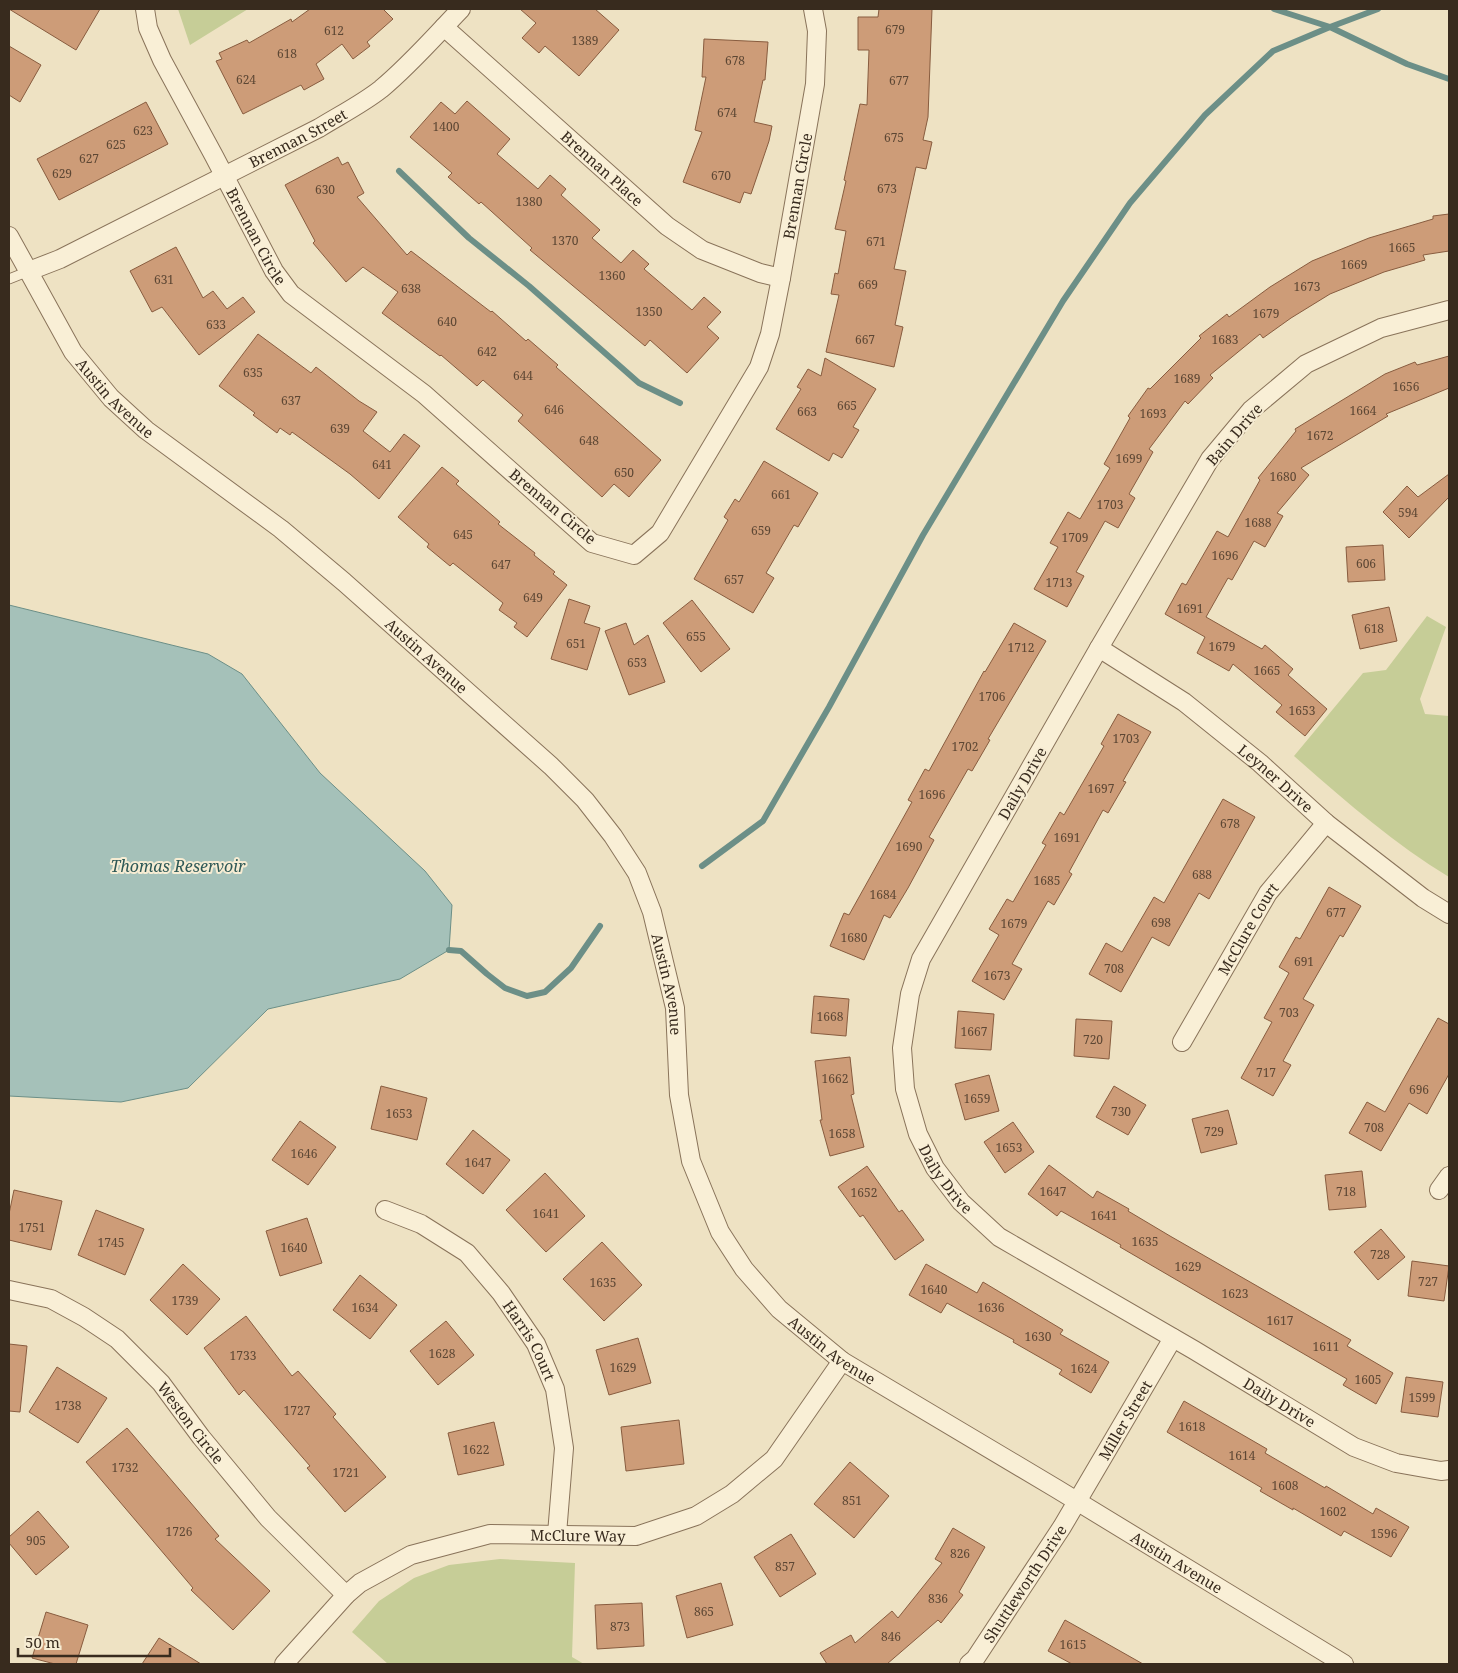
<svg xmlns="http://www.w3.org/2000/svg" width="1458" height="1673" font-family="'Noto Serif',serif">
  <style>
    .green { fill: #c6cd97 }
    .water { fill: #a5c1b9; stroke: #6c8f87 }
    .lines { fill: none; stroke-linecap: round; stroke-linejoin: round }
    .stream { stroke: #6c8f87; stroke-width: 6 }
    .building { fill: #cd9c78; stroke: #885c3f }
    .service-casing { stroke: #89735a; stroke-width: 11 }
    .minor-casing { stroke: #89735a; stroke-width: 20 }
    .service { stroke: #f9efd6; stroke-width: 9 }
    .minor { stroke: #f9efd6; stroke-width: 18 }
    .labels { text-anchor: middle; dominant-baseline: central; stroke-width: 4; stroke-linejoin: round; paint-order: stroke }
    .number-label { font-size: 12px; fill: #5d4734 }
    .street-label { font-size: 15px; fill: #382b1e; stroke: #f6ecd3 }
    .water-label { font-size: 16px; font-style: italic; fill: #2d5856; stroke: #f6ecd3 }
  </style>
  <rect width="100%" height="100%" fill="#eee2c3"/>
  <!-- green -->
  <path class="green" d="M 178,9 L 248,9 L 190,45 Z
    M 1427,616 L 1446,627 L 1420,699 L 1425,714 L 1449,716 L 1449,877 C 1393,843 1343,799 1294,756 L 1363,673 L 1386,670 Z
    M 500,1559 L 575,1563 L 572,1657 L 584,1664 L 388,1664 L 352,1632 L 379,1601 L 414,1578 L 449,1565 Z"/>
  <!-- water -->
  <path class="water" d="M 9,605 L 208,654 L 242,674 L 320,773 L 425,871 L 452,905 L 449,950 L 400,979 L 268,1009 L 188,1088 L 121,1102 L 9,1096 Z"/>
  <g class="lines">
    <!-- stream -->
    <path class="stream" d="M 1274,9 L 1330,27 L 1378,9
      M 399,171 L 469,238 L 529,286 L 639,383 L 680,403
      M 702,866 L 763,821 L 829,707 L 923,535 L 1063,301 L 1130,203 L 1205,115 L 1273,51 L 1330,27 L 1407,64 L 1449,79
      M 449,950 L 461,951 L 487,974 L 505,988 L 527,996 L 545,992 L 571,968 L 600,926"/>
  </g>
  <!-- building -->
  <path class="building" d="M 9,9 L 100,9 L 76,50 Z
    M 310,9 L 383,9 L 393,19 L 367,42 L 370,46 L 353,59 L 342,44 L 316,64 L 324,79 L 304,90 L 301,85 L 243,114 L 216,61 L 222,59 L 219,53 L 247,40 L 249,43 L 291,19 L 292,22 Z
    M 520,9 L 595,9 L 619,30 L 579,76 L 545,46 L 539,53 L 522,38 L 536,23 Z
    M 879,9 L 932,9 L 928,117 L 923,140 L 932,142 L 926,169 L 916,167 L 894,269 L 906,271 L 895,325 L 903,327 L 894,367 L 826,352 L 839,295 L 831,294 L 835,273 L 838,274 L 846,231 L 835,229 L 846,181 L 844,180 L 860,104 L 867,105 L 869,50 L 858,50 L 858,17 L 878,17 Z
    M 704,39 L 768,42 L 765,80 L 763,80 L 754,122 L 772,126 L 769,141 L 751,194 L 744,192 L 740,203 L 683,182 L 702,132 L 695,130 L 706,77 L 702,77 Z
    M 9,46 L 41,65 L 20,102 L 9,95 Z
    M 467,101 L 510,139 L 497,154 L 538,189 L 550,175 L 566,189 L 561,195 L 600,230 L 592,238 L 621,263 L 633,250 L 649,264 L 644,269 L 692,310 L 704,297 L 721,312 L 707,327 L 719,338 L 687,373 L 650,340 L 645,346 L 560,275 L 530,250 L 532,248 L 481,202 L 479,204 L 448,177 L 452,173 L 410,137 L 441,102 L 455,114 Z
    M 146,102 L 168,144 L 59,200 L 37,159 Z
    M 338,157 L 342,165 L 348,162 L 364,193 L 357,197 L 407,255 L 411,251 L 491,312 L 492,311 L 526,341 L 528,339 L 558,365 L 556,367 L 661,460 L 629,497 L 614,484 L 602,497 L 518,421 L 523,415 L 483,380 L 477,386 L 441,355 L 440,356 L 382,313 L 398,292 L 363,267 L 346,282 L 313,243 L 315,241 L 285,185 Z
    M 1449,214 L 1449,251 L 1423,255 L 1425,260 L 1384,272 L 1330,294 L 1291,318 L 1263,338 L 1260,334 L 1210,375 L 1213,378 L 1188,404 L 1185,401 L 1149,449 L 1153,452 L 1129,494 L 1135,498 L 1118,528 L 1105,521 L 1076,572 L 1084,576 L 1067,607 L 1034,589 L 1058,547 L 1050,543 L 1068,512 L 1080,519 L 1110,468 L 1104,464 L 1130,418 L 1128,416 L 1148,388 L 1150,389 L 1201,338 L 1199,336 L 1227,314 L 1229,317 L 1270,287 L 1312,261 L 1369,238 L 1433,219 L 1433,216 Z
    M 176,247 L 203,298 L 213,291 L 227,309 L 243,297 L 255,312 L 199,355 L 162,307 L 152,312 L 130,271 Z
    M 258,334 L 311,373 L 316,367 L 359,401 L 377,412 L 363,431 L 390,452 L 404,434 L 420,446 L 379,499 L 350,474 L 292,432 L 290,435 L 280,428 L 277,433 L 253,415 L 255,413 L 219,386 Z
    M 1449,356 L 1449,388 L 1386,414 L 1388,416 L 1301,468 L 1309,475 L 1277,513 L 1283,516 L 1265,547 L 1254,541 L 1232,580 L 1228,578 L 1206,617 L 1262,649 L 1265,645 L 1293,669 L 1288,675 L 1327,709 L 1305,736 L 1276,712 L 1282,705 L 1233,664 L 1229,671 L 1197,653 L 1205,637 L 1165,614 L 1182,583 L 1186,585 L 1217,531 L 1228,537 L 1260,480 L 1258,478 L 1296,431 L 1295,429 L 1385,374 L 1415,362 L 1417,365 Z
    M 825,358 L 876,389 L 853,427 L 859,430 L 842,458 L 833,453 L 829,461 L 776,429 L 801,389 L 797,387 L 808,369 L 821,376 Z
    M 764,461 L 818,493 L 798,527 L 794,525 L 766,573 L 774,578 L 753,613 L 694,579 L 728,520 L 724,517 L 735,499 L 739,502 Z
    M 442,467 L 459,481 L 456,484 L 500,522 L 498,524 L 535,553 L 534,555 L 555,572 L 553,574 L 567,585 L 527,637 L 514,627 L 517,623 L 499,610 L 503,603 L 453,563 L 450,566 L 427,547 L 429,544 L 398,517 Z
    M 1449,474 L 1449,497 L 1409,538 L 1383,512 L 1407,486 L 1418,497 Z
    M 1383,545 L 1385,580 L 1348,582 L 1346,547 Z
    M 569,599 L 590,606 L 584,623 L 600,628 L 587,670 L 551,659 Z
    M 692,600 L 730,649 L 701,672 L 663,623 Z
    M 1389,607 L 1397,641 L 1360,649 L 1352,615 Z
    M 626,623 L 634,645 L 648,635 L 665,682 L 629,695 L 605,631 Z
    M 1014,623 L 1046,641 L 988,739 L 990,740 L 972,771 L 968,769 L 929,837 L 934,840 L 908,888 L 890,918 L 884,915 L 864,960 L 830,946 L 844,913 L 849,915 L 912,802 L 908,800 L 925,769 L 929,771 L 984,671 L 985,672 Z
    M 1118,714 L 1151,732 L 1123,781 L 1126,782 L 1108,813 L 1103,810 L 1069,872 L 1072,874 L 1054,905 L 1048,901 L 1012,964 L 1022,969 L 1004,1000 L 972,981 L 999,935 L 989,929 L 1007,899 L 1013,902 L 1046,845 L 1042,843 L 1060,812 L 1064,815 L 1104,746 L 1101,744 Z
    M 1223,799 L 1255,817 L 1209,899 L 1199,893 L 1169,946 L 1152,937 L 1121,992 L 1089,974 L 1106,943 L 1122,952 L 1154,897 L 1164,903 Z
    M 1329,887 L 1361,906 L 1343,937 L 1340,935 L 1303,999 L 1314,1005 L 1283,1061 L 1291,1065 L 1273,1096 L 1241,1078 L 1272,1022 L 1264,1018 L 1289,973 L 1279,967 L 1296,937 L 1300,939 Z
    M 814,996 L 849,999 L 846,1036 L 811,1033 Z
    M 958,1011 L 994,1014 L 991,1050 L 955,1048 Z
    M 1438,1018 L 1449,1024 L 1449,1074 L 1427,1114 L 1409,1103 L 1381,1151 L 1349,1133 L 1367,1102 L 1385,1112 Z
    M 1076,1019 L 1112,1021 L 1109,1059 L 1074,1056 Z
    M 850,1057 L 854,1094 L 851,1095 L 864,1147 L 830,1156 L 820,1120 L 822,1120 L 815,1061 Z
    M 989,1075 L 999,1111 L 965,1120 L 955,1084 Z
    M 381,1086 L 427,1098 L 417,1140 L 371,1129 Z
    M 1114,1086 L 1146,1105 L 1128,1135 L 1096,1117 Z
    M 1228,1110 L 1237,1144 L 1201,1153 L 1192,1119 Z
    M 300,1121 L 336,1147 L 308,1185 L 272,1160 Z
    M 1013,1122 L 1034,1152 L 1005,1173 L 984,1142 Z
    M 473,1130 L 510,1160 L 483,1194 L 446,1164 Z
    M 1049,1165 L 1093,1198 L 1097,1191 L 1129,1209 L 1128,1211 L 1170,1236 L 1351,1340 L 1347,1346 L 1393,1373 L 1376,1404 L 1343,1385 L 1347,1379 L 1163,1272 L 1120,1247 L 1121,1245 L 1061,1211 L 1057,1216 L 1028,1194 Z
    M 867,1166 L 899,1212 L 902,1210 L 924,1240 L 895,1260 L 863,1215 L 860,1217 L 838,1187 Z
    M 1362,1171 L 1366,1207 L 1329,1210 L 1325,1175 Z
    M 545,1173 L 585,1216 L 546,1252 L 506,1210 Z
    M 14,1190 L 62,1201 L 51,1250 L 9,1240 L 9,1214 Z
    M 96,1210 L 144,1229 L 125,1275 L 78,1255 Z
    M 307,1218 L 322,1263 L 280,1276 L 266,1231 Z
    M 1381,1229 L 1405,1257 L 1378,1280 L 1354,1252 Z
    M 602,1242 L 642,1285 L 604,1321 L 563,1279 Z
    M 1412,1261 L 1449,1266 L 1444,1301 L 1408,1296 Z
    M 183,1264 L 220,1299 L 187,1335 L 150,1300 Z
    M 926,1264 L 977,1293 L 983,1282 L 1063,1330 L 1060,1334 L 1109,1362 L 1091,1393 L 1059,1374 L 1062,1370 L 1013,1342 L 1014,1340 L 947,1303 L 941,1313 L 909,1295 Z
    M 360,1275 L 397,1305 L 370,1339 L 333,1310 Z
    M 246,1316 L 292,1376 L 298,1371 L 336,1414 L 333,1417 L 386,1477 L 345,1512 L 307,1468 L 310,1466 L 244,1390 L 239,1395 L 204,1348 Z
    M 446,1321 L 474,1355 L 438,1385 L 410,1351 Z
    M 638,1338 L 651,1383 L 609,1395 L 596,1350 Z
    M 9,1344 L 27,1346 L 20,1412 L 9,1411 Z
    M 57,1367 L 107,1398 L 78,1443 L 29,1412 Z
    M 1406,1377 L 1443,1382 L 1438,1417 L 1401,1412 Z
    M 1184,1401 L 1267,1449 L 1265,1453 L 1325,1488 L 1326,1486 L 1373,1514 L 1376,1508 L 1409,1527 L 1391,1557 L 1344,1531 L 1341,1536 L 1293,1508 L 1293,1510 L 1260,1491 L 1262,1488 L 1167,1432 Z
    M 679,1420 L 684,1464 L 626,1471 L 621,1427 Z
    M 494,1422 L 504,1465 L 458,1475 L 448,1433 Z
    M 127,1428 L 219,1536 L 215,1539 L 270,1591 L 233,1630 L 191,1590 L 193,1588 L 86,1462 Z
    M 850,1462 L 889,1496 L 854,1538 L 814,1504 Z
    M 38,1511 L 69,1547 L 36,1575 L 9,1543 L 9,1537 Z
    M 953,1528 L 985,1547 L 959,1592 L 963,1595 L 941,1623 L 938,1620 L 887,1664 L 827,1664 L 820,1653 L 851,1635 L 855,1643 L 892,1611 L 898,1618 L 942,1563 L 935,1559 Z
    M 791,1534 L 816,1574 L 780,1597 L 754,1557 Z
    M 721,1583 L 733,1625 L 687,1638 L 676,1596 Z
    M 642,1603 L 644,1646 L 597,1649 L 595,1605 Z
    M 46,1612 L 88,1625 L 76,1664 L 55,1664 L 32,1658 Z
    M 1065,1620 L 1097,1638 L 1143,1664 L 1072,1664 L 1048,1651 Z
    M 159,1638 L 201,1664 L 142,1664 Z"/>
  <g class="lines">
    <!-- service casing -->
    <g class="service-casing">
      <path id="service" d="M 9,279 L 29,271"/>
    </g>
    <!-- minor casing -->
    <g class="minor-casing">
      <g id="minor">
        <path id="s1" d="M 145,9 L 148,28 L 162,60 L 214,156 L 274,271 L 291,294 L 424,394 L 592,543 L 634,555 L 660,533 L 759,367 L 770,334 L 781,278 L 815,84 L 817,31 L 813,9"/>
        <path id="s2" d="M 444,27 L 667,226 L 702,250 L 760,273 L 781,278"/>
        <path id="s3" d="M 9,236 L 73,352 L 111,398 L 146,430 L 281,529 L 344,582 L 551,766 L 585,800 L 613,836 L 637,873 L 652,912 L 675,1008 L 679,1095 L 691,1161 L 720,1232 L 744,1269 L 779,1309 L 842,1361 L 1057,1489 L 1344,1664"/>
        <path id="s4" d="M 29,271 L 60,259 L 319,128 C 340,115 362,104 381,89 C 410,65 435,36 461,9"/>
        <path id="s5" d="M 1449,310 L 1381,328 L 1306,364 L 1251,410 L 1210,459 L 1099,648 L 921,959 L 910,994 L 902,1048 L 905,1089 L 918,1134 L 935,1168 L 961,1202 L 999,1237 L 1194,1350 L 1354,1447 L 1396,1463 L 1441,1471 L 1449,1470"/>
        <path id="s6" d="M 1099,648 L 1184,702 L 1260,763 L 1326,823 L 1423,898 L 1449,914"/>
        <path id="s7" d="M 1182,1042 L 1268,893 L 1326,823"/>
        <path d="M 1439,1190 L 1449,1176"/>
        <path id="s8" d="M 385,1210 L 421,1224 L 467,1253 L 501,1293 L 536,1344 L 555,1389 L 564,1448 L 557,1534"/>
        <path id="s9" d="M 9,1290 L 51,1299 L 84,1317 L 117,1339 L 161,1383 L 201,1437 L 268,1518 L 346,1595"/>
        <path id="s10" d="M 284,1664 L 346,1595 L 360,1583 L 411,1555 L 490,1534 L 636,1536 L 696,1516 L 732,1494 L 774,1459 L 842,1361"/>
        <path id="s11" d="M 969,1664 L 975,1659 L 1062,1527 L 1173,1338"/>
      </g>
    </g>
    <!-- service -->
    <use href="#service" class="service"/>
    <!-- minor -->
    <use href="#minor" class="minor"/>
  </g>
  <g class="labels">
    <!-- number labels -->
    <g class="number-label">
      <text x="895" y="29">679</text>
      <text x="334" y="30">612</text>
      <text x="585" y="40">1389</text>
      <text x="287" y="53">618</text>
      <text x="735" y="60">678</text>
      <text x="246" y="79">624</text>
      <text x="899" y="80">677</text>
      <text x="727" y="112">674</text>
      <text x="446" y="126">1400</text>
      <text x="143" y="130">623</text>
      <text x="894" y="137">675</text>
      <text x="116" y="144">625</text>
      <text x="89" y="158">627</text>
      <text x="62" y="173">629</text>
      <text x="721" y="175">670</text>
      <text x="887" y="188">673</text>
      <text x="325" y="189">630</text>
      <text x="529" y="201">1380</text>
      <text x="565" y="240">1370</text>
      <text x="876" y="241">671</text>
      <text x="1402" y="247">1665</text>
      <text x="1354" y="264">1669</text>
      <text x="612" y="275">1360</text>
      <text x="164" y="279">631</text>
      <text x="868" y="284">669</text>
      <text x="1307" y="286">1673</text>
      <text x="411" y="288">638</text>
      <text x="649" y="311">1350</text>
      <text x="1266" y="313">1679</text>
      <text x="447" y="321">640</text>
      <text x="216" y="324">633</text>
      <text x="865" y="339">667</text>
      <text x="1225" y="339">1683</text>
      <text x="487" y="351">642</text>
      <text x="253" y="372">635</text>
      <text x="523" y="375">644</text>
      <text x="1187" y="378">1689</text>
      <text x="1406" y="386">1656</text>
      <text x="291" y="400">637</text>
      <text x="847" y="405">665</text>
      <text x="554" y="409">646</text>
      <text x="1363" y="410">1664</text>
      <text x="807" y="411">663</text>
      <text x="1153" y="413">1693</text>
      <text x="340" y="428">639</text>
      <text x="1320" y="435">1672</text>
      <text x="589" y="440">648</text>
      <text x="1129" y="458">1699</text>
      <text x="382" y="464">641</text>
      <text x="624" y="472">650</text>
      <text x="1283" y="476">1680</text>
      <text x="781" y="494">661</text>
      <text x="1110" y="504">1703</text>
      <text x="1408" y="512">594</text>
      <text x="1258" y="522">1688</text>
      <text x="761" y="530">659</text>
      <text x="463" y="534">645</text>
      <text x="1075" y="537">1709</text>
      <text x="1225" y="555">1696</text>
      <text x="1366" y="563">606</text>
      <text x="501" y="564">647</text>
      <text x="734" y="579">657</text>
      <text x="1059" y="582">1713</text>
      <text x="533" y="597">649</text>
      <text x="1190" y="608">1691</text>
      <text x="1374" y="628">618</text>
      <text x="696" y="636">655</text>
      <text x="576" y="643">651</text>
      <text x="1222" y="646">1679</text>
      <text x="1021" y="647">1712</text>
      <text x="637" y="662">653</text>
      <text x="1267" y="670">1665</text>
      <text x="992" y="696">1706</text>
      <text x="1302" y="710">1653</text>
      <text x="1126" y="738">1703</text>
      <text x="965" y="746">1702</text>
      <text x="1101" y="788">1697</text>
      <text x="932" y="794">1696</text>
      <text x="1230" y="823">678</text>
      <text x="1067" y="837">1691</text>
      <text x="909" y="846">1690</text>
      <text x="1202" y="874">688</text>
      <text x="1047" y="880">1685</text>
      <text x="883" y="894">1684</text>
      <text x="1336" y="912">677</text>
      <text x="1161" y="922">698</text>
      <text x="1014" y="923">1679</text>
      <text x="854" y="937">1680</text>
      <text x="1304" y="961">691</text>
      <text x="1114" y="968">708</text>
      <text x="997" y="975">1673</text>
      <text x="1289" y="1012">703</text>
      <text x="830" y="1016">1668</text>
      <text x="974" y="1031">1667</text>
      <text x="1093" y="1039">720</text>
      <text x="1266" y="1072">717</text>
      <text x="835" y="1078">1662</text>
      <text x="1419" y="1089">696</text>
      <text x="977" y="1098">1659</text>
      <text x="1121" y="1111">730</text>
      <text x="399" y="1113">1653</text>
      <text x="1374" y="1127">708</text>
      <text x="1214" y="1131">729</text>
      <text x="842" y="1133">1658</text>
      <text x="1009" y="1147">1653</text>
      <text x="304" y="1153">1646</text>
      <text x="478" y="1162">1647</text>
      <text x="1053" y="1191">1647</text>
      <text x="1346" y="1191">718</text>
      <text x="864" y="1192">1652</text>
      <text x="546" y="1213">1641</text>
      <text x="1104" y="1215">1641</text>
      <text x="32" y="1227">1751</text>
      <text x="1145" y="1241">1635</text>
      <text x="111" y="1242">1745</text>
      <text x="294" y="1247">1640</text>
      <text x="1380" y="1254">728</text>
      <text x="1188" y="1266">1629</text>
      <text x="1428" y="1281">727</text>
      <text x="603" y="1282">1635</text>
      <text x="934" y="1289">1640</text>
      <text x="1235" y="1293">1623</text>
      <text x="185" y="1300">1739</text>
      <text x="365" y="1307">1634</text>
      <text x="991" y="1307">1636</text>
      <text x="1280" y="1320">1617</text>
      <text x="1038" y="1336">1630</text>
      <text x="1326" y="1346">1611</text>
      <text x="442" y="1353">1628</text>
      <text x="243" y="1355">1733</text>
      <text x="623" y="1367">1629</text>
      <text x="1084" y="1368">1624</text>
      <text x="1368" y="1379">1605</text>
      <text x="1422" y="1397">1599</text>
      <text x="68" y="1405">1738</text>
      <text x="297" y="1410">1727</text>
      <text x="1192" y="1426">1618</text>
      <text x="476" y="1449">1622</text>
      <text x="1242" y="1455">1614</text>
      <text x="125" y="1467">1732</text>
      <text x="346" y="1472">1721</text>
      <text x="1285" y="1485">1608</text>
      <text x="852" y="1500">851</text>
      <text x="1333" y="1511">1602</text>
      <text x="179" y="1531">1726</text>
      <text x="1384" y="1533">1596</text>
      <text x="36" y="1540">905</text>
      <text x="960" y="1553">826</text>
      <text x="785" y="1566">857</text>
      <text x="938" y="1598">836</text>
      <text x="704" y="1611">865</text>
      <text x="620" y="1626">873</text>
      <text x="891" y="1636">846</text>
      <text x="1073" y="1644">1615</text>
    </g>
    <!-- street labels -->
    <g class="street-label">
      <text stroke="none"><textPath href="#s4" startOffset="300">Brennan Street</textPath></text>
      <text stroke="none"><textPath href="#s2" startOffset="212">Brennan Place</textPath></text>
      <text stroke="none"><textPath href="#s1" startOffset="1169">Brennan Circle</textPath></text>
      <text stroke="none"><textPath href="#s1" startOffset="254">Brennan Circle</textPath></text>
      <text stroke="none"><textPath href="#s3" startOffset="195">Austin Avenue</textPath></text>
      <text transform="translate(1234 434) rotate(-49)">Bain Drive</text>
      <text transform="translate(553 506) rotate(40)">Brennan Circle</text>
      <text stroke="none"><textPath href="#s3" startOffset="600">Austin Avenue</textPath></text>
      <text stroke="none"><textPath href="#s6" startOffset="220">Leyner Drive</textPath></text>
      <text transform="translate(1022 783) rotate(-60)">Daily Drive</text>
      <text stroke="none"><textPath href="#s7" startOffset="131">McClure Court</textPath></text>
      <text stroke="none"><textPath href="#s3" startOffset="1020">Austin Avenue</textPath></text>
      <text stroke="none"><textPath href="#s5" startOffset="1099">Daily Drive</textPath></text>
      <text stroke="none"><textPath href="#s8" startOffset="201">Harris Court</textPath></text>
      <text stroke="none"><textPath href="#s3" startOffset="1440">Austin Avenue</textPath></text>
      <text stroke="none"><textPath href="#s5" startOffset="1504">Daily Drive</textPath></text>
      <text stroke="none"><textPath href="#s11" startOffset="290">Miller Street</textPath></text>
      <text stroke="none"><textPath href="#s9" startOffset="232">Weston Circle</textPath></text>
      <text stroke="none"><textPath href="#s10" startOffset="339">McClure Way</textPath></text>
      <text stroke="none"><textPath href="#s3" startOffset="1845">Austin Avenue</textPath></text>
      <text stroke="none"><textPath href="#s11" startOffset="98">Shuttleworth Drive</textPath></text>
    </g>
    <!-- water labels -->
    <g class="water-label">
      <text x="178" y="866">Thomas Reservoir</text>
    </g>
  </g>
  <!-- border -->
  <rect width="1458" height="1673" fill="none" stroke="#382b1e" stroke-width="20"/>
  <!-- scale -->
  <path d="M18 1648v8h152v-8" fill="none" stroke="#382b1e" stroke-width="2.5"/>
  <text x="25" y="1648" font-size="15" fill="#382b1e" stroke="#f6ecd3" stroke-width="4" paint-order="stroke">50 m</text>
</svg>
